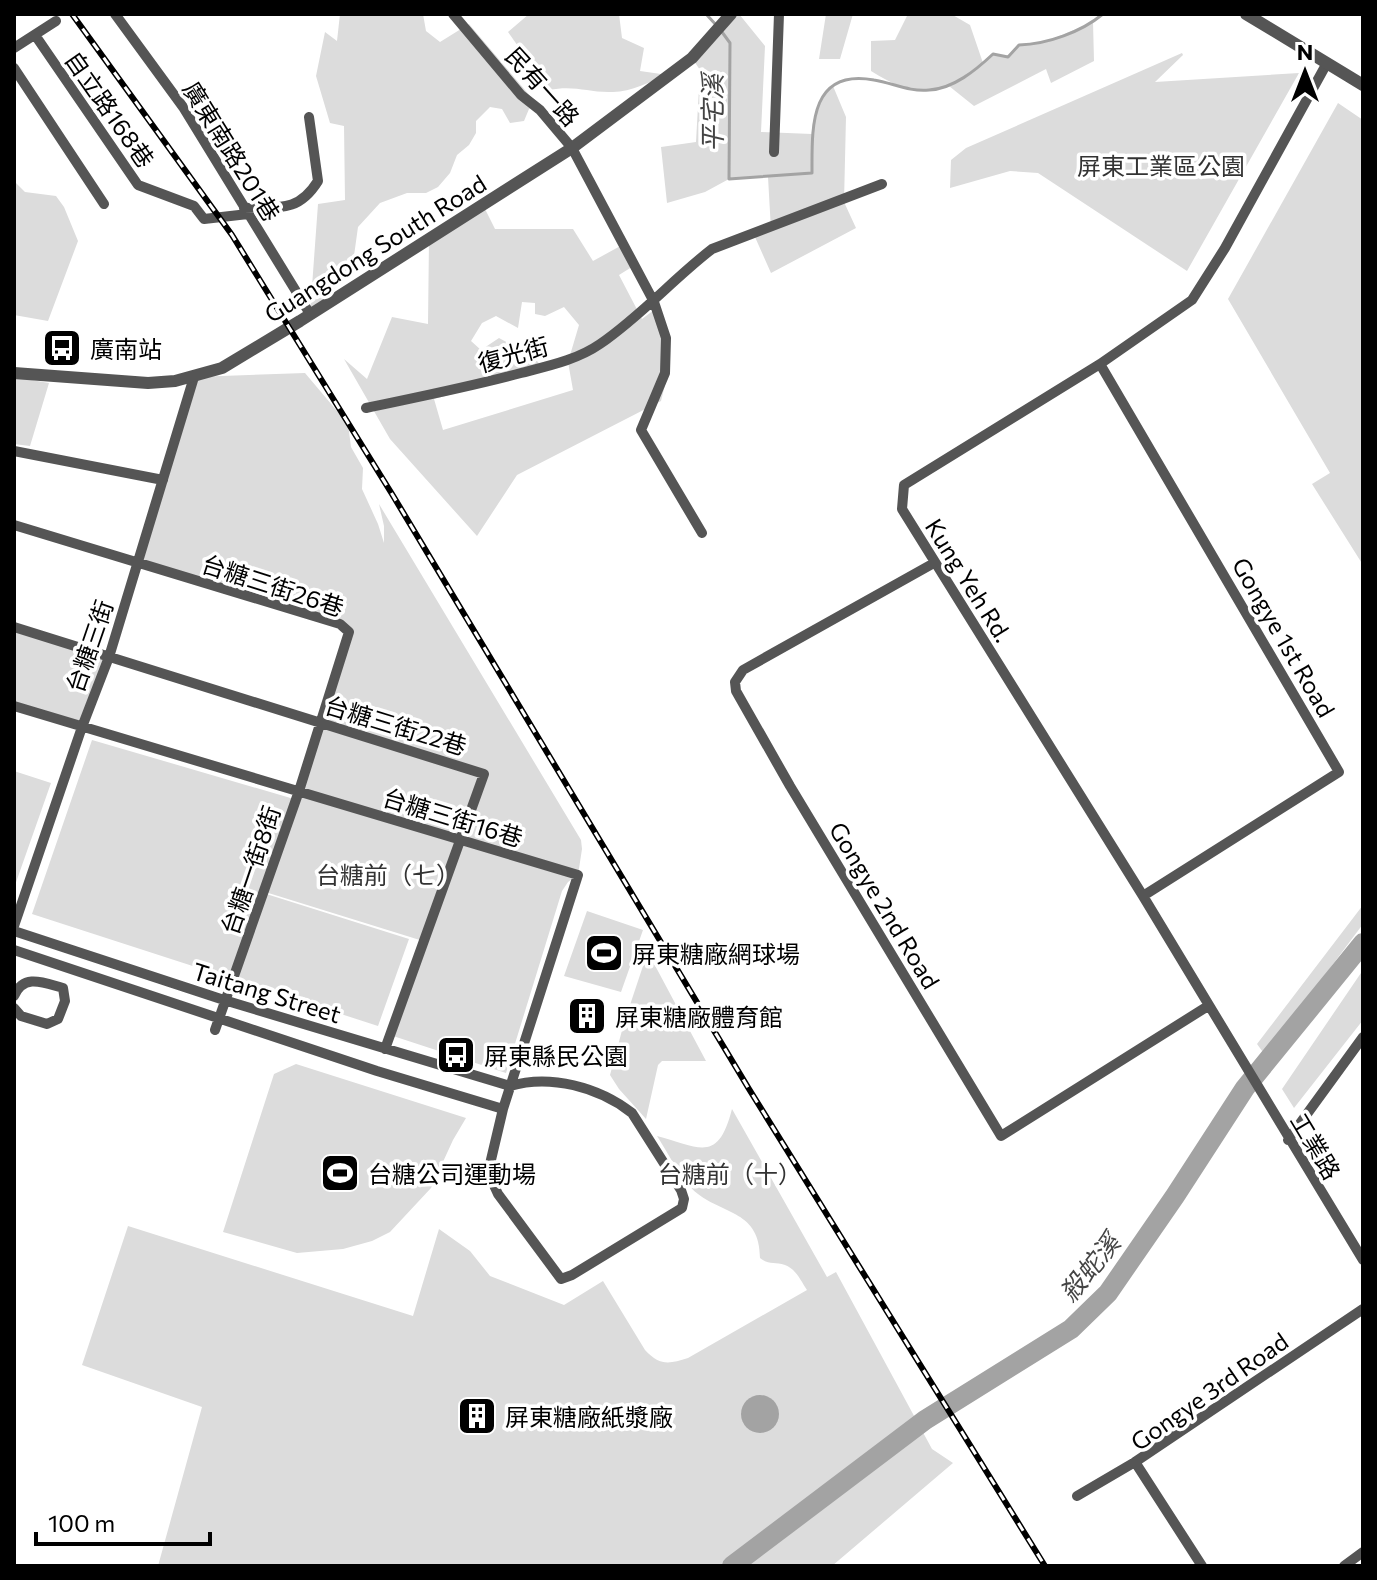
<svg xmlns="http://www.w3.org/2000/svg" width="1377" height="1580" font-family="Commissioner,'Noto Sans TC',sans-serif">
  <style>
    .green { fill: #dcdcdc; fill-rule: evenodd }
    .water { fill: #a3a3a3 }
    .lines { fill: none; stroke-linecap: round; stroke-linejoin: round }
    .stream { stroke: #a3a3a3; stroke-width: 3 }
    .river { stroke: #a3a3a3; stroke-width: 20 }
    .minor { stroke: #555; stroke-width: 10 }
    .tertiary { stroke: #555; stroke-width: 12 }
    .rail-casing { stroke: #000; stroke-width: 6 }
    .rail { stroke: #fff; stroke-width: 3; stroke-dasharray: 9; stroke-linecap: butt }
    .labels { text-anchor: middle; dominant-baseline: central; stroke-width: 7; stroke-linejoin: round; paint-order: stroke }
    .street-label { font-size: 24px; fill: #000; stroke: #fff }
    .park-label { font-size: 24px; fill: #333; stroke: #fff }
    .poi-label { font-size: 24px; fill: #000; stroke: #fff; text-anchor: start }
    .water-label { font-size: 26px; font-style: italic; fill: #444; stroke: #fff }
  </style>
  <rect width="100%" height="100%" fill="#fff"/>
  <!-- green -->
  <path class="green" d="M 340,14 L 423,14 L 426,31 L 440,42 L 469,24 L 536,103 L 529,109 L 524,121 L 510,123 L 502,109 L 490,107 L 476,121 L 476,133 L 469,145 L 457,155 L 450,173 L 438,187 L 426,193 L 407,193 L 380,203 L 358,227 L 352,270 L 310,314 L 318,204 L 345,200 L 344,126 L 330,123 L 316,76 L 325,32 L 337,41 Z
    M 529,14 L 619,14 L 622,38 L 644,48 L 640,71 L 668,75 C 651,81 631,92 613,92 C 588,93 576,85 549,90 L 508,32 Z
    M 731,14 L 739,14 L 765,46 L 761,132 L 812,134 C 812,116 820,98 833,86 L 846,117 L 844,202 L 856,228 L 771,273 L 755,237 L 771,230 L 768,177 L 729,179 L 705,192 L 667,203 L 661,147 L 696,142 L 700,70 L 692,58 Z
    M 826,14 L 853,14 L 840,59 L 819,59 Z
    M 908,14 L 951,14 L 970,25 L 983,63 L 993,54 L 1008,57 L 1019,45 L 1045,42 L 1093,22 L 1094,61 L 1051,83 L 1046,69 L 974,106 L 949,86 C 914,94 901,89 871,71 L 871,41 L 895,40 Z
    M 1182,53 L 1183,55 L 1155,82 L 1299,73 L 1187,271 L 1038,173 L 1010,171 L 950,188 L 951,160 L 966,148 Z
    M 1338,103 L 1363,120 L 1363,565 L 1312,484 L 1330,473 L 1228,299 Z
    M 14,181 L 25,192 L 56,196 L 64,207 L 78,241 L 48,321 L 14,315 Z
    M 483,205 L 495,229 L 573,229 L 593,261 L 624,244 L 635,265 L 619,275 L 642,319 L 658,307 L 666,381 L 661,401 L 517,475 L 477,536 L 390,439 L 344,359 L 367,379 L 392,317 L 428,324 L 429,239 ZM 522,302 L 535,303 L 535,314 L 545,316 L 564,307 L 579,325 L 568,362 L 573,390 L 443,430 L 434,399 L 544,370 L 534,357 L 499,338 L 481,350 L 471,341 L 482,323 L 496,316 L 518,328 Z
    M 305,373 L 348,424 L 351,447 L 363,468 L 362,489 L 378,524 L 384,543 L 384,526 L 379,504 L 581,840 L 582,849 L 578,875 L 568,882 L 562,891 L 506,1073 L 390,1035 L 423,941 L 262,891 L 349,632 L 340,624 L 139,563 L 194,377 Z
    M 14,377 L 49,383 L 30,446 L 14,444 Z
    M 14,627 L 109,657 L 82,727 L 14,706 Z
    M 92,740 L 294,799 L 260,892 L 409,939 L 378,1026 L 32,914 Z
    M 14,771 L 51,783 L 14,888 Z
    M 1363,905 L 1363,924 L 1265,1055 L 1257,1044 Z
    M 587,911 L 643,930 L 621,992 L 564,976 Z
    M 646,957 L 651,958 L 706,1061 L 662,1061 L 658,1065 L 646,1119 L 619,1089 L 610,1075 L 624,1023 Z
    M 1363,970 L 1363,1020 L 1294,1108 L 1282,1089 Z
    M 296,1064 L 466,1118 L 453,1140 L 431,1188 L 390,1232 L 372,1241 L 343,1249 L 297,1253 L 223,1232 L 274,1074 Z
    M 732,1109 L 827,1277 L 836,1272 L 932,1449 L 953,1463 L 832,1566 L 158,1566 L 202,1407 L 82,1365 L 128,1226 L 413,1316 L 439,1229 L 470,1251 L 490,1276 L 564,1305 L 603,1281 L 645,1350 C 660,1366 669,1364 688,1358 L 807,1290 C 801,1281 796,1269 785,1265 C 775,1261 770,1266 760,1258 C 760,1211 723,1214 698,1194 C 681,1181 669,1154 657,1136 C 701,1148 718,1163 732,1109 Z"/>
  <!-- water -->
  <path class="water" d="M741 1414a19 19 0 1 1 38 0a19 19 0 1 1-38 0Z"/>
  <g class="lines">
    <!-- stream -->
    <path class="stream" d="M 706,14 L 717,26
      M 722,32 L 730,43 L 729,179 L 812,173 C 812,128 809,68 874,80 C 893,83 909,92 929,90 C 953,89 976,70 993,54 L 1008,57 L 1019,45 C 1048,44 1081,32 1103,14"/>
    <!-- river -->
    <path class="river" d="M 732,1566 L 925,1420 L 1071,1329 L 1108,1293 L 1175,1196 L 1245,1088 L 1363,943"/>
    <!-- minor -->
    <path class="minor" d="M 115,14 L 183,107 L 310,314
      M 453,14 L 521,95 L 540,110 L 572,148 L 654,302 L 666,338 L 665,373 L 641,430 L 702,533
      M 35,35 L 138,185 L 194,206 L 204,219 L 248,214
      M 14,48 L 56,21
      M 1327,63 L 1225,248 L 1192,300 L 1100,364 L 904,485 L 902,509 L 1143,896 L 1363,1260
      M 14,68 L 104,204
      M 774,152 L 779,14
      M 244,208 C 278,207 298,213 318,181 L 309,117
      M 1100,364 L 1339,772 L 1143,896
      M 366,408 C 418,397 469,387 521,373 C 548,366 577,360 600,344 C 641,316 673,279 712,249 L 882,184
      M 14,451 L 163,480
      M 14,525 L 340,624 L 349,632 L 299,791 L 215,1030
      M 934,563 L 743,670 L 735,682 L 736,691 L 790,786 L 1001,1136 L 1208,1006
      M 14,627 L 484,774 L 385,1049
      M 14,706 L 578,875 L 503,1109 L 490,1164 L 492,1181 L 498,1194 L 561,1279 L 572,1275 L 682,1208 L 684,1199 L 681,1190 L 632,1113 C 599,1087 550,1074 510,1086
      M 14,926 L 82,727 L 109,657 L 194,377
      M 14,931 L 224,1000 L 510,1086
      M 14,950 L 377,1071 L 503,1109
      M 14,996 C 24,973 44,983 63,988 L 65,1001 L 58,1019 L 47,1024 L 21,1016 L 14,1008
      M 1288,1140 L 1363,1037
      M 1077,1496 L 1135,1462
      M 1202,1566 L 1135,1462 L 1363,1309
      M 1344,1566 L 1363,1552"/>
    <!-- tertiary -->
    <path class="tertiary" d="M 1246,14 L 1363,85
      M 14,373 L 148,383 L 175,381 L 222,368 L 300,321 L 572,148 L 692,58 L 731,14"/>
    <!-- rail casing -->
    <g class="rail-casing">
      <path id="rail" d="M 72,14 L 232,235 L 392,494 L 749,1089 L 1045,1566"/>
    </g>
    <!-- rail -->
    <use href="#rail" class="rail"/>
  </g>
  <!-- icons -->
  <defs>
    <g id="bus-square" transform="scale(2)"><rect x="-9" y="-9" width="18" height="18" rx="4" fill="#000" stroke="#fff"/><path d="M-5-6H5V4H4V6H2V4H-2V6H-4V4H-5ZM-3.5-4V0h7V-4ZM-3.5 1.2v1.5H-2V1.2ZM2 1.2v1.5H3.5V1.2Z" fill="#fff"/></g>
    <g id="stadium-square" transform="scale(2)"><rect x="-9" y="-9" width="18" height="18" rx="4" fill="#000" stroke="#fff"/><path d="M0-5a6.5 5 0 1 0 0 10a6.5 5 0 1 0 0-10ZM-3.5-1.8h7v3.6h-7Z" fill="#fff"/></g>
    <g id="building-square" transform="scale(2)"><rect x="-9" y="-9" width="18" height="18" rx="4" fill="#000" stroke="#fff"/><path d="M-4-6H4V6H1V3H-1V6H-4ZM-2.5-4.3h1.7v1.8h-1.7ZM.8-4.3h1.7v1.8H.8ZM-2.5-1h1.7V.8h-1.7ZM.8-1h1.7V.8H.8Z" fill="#fff"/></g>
  </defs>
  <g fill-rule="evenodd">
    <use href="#bus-square" x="62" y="348"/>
    <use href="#stadium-square" x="604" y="953"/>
    <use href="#building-square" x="587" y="1016"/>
    <use href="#bus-square" x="456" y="1055"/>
    <use href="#stadium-square" x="340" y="1173"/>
    <use href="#building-square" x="477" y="1416"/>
  </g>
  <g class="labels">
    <!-- street labels -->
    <g class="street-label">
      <text transform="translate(543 86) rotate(48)">民有一路</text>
      <text transform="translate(110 109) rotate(55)">自立路168巷</text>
      <text transform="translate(232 151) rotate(58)">廣東南路201巷</text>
      <text transform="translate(375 248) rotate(-32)">Guangdong South Road</text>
      <text transform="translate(513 354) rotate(-15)">復光街</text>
      <text transform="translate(969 580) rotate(58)">Kung Yeh Rd.</text>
      <text transform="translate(273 585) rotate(18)">台糖三街26巷</text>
      <text transform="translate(1284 637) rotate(60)">Gongye 1st Road</text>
      <text transform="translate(89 646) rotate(-71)">台糖三街</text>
      <text transform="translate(396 725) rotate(17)">台糖三街22巷</text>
      <text transform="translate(453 817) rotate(17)">台糖三街16巷</text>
      <text transform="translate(250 870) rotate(-71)">台糖一街8街</text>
      <text transform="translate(885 905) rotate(59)">Gongye 2nd Road</text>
      <text transform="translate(267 992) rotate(17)">Taitang Street</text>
      <text transform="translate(1316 1146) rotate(59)">工業路</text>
      <text transform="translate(1209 1391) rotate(-35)">Gongye 3rd Road</text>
    </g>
    <!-- park labels -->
    <g class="park-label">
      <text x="1161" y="165">屏東工業區公園</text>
      <text x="388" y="874">台糖前（七）</text>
      <text x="730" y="1173">台糖前（十）</text>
    </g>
    <!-- poi labels -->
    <g class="poi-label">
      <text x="90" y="348">廣南站</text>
      <text x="632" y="953">屏東糖廠網球場</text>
      <text x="615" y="1016">屏東糖廠體育館</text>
      <text x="484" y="1055">屏東縣民公園</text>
      <text x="368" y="1173">台糖公司運動場</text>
      <text x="505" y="1416">屏東糖廠紙漿廠</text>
    </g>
    <!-- water labels -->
    <g class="water-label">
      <text transform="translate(711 113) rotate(-90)">平宅溪</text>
      <text transform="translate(1089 1267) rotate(-51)">殺蛇溪</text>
    </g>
  </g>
  <!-- border -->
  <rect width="1377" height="1580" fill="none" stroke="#000000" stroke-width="32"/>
  <!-- north arrow -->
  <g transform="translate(1305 72)" stroke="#ffffff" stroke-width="6" paint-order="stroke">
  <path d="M0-6L14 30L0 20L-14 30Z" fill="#000000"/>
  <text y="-12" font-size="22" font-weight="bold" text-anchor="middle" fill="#000000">N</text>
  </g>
  <!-- scale -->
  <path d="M36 1532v12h174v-12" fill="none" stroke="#000000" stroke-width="4"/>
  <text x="48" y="1532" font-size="24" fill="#000000" stroke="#ffffff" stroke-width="6" paint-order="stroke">100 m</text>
</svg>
